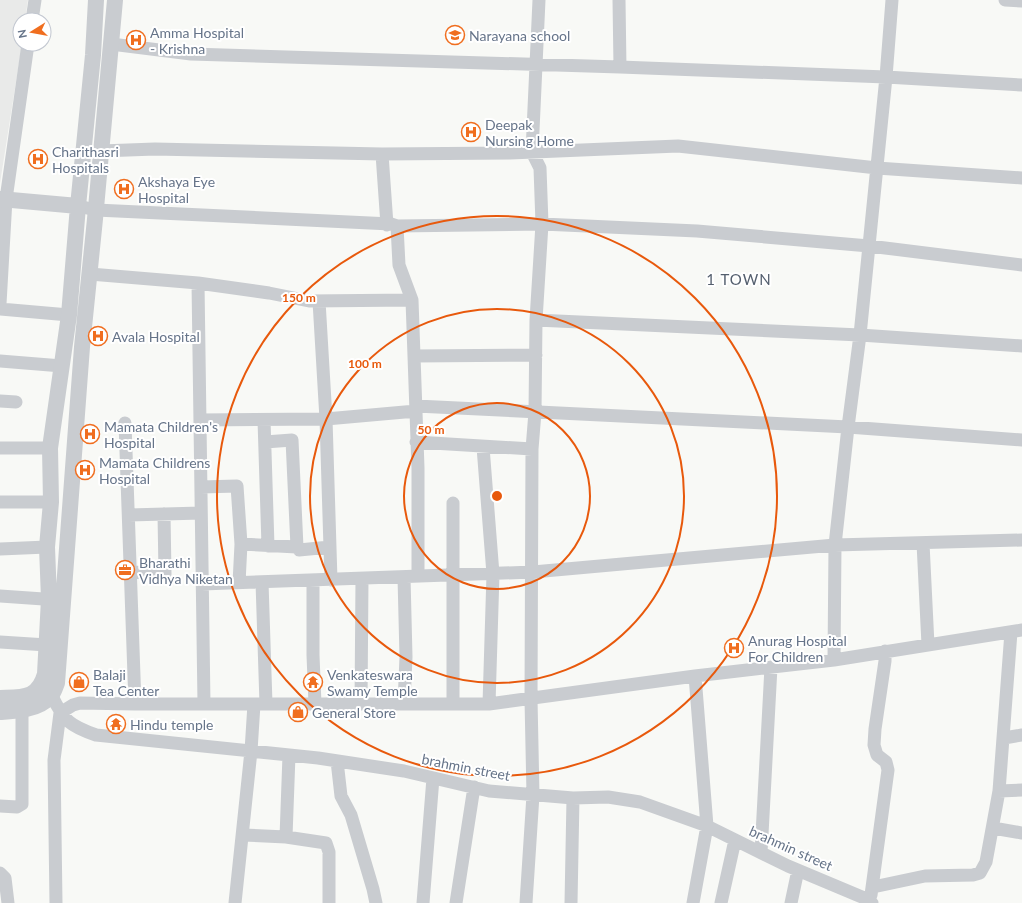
<svg xmlns="http://www.w3.org/2000/svg" width="1022" height="903" font-family="Lato,sans-serif">
  <style>
    .built { fill: #e9eae9 }
    .lines { fill: none; stroke-linecap: round; stroke-linejoin: round }
    .minor { stroke: #c9ccd0; stroke-width: 13 }
    .tertiary { stroke: #c9ccd0; stroke-width: 16 }
    .ring { fill: none; stroke: #e8590c; stroke-width: 2 }
    .labels { text-anchor: middle; dominant-baseline: central; stroke-width: 4; stroke-linejoin: round; paint-order: stroke }
    .poi-label { font-size: 14px; fill: #667489; stroke: #fff; text-anchor: start }
    .street-label { font-size: 14px; fill: #667489; stroke: #fff }
    .neighbourhood-label { font-size: 15px; letter-spacing: 1px; fill: #545f6e; stroke: #fff }
    .centre { fill: #e8590c; stroke: #fff; stroke-width: 2 }
    .ring-label { font-size: 12px; text-anchor: middle; font-weight: bold; fill: #e8590c; stroke: #fff; stroke-width: 4; stroke-linejoin: round; paint-order: stroke }
  </style>
  <rect width="100%" height="100%" fill="#f8f9f6"/>
  <!-- built -->
  <path class="built" d="M 0,0 L 28,0 L 25,20 L 20,20 L 20,44 L 22,44 L 0,183 Z"/>
  <g class="lines">
    <!-- minor -->
    <path class="minor" d="M 619,0 L 620,67
      M 1005,0 L 1022,1
      M 32,20 L 35,0
      M 111,44 L 191,54 L 620,67 L 886,77 L 1022,85
      M 101,151 L 155,149 L 382,154 L 387,225
      M 382,154 L 510,153 L 678,146 L 877,168 L 1022,178
      M 78,206 L 96,210 L 391,224 L 397,226 L 399,265 L 412,300 L 418,468 L 418,576
      M 397,226 L 542,224 L 697,231 L 869,246 L 1022,265
      M 90,274 L 198,283 L 269,293 L 309,301 L 412,300
      M 198,283 L 204,704
      M 319,301 L 326,419 L 416,411
      M 0,304 L 6,199 L 28,44
      M 0,309 L 69,315
      M 536,320 L 860,335 L 1022,346
      M 414,356 L 536,355
      M 0,361 L 62,366
      M 0,401 L 16,402
      M 416,406 L 848,427 L 1022,440
      M 200,420 L 326,419 L 331,580
      M 264,420 L 268,546
      M 125,423 L 135,704
      M 265,442 L 292,440 L 297,547
      M 416,442 L 532,449
      M 483,447 L 493,574 L 489,704
      M 0,448 L 50,448
      M 201,487 L 237,486 L 241,544 L 297,547 L 299,550 L 330,547
      M 0,502 L 51,502
      M 453,503 L 453,704
      M 129,515 L 201,513
      M 923,543 L 928,645
      M 0,549 L 47,547
      M 130,570 L 133,572 L 165,574 L 164,514
      M 404,577 L 406,657 L 404,704
      M 313,580 L 313,655 L 315,704
      M 262,582 L 266,704
      M 239,583 L 241,544
      M 202,584 L 533,572 L 835,545 L 1022,540
      M 0,596 L 58,600
      M 0,642 L 47,645
      M 834,660 L 835,545 L 848,427 L 860,335 L 886,77 L 892,0
      M 52,696 C 64,721 70,726 96,735 L 318,758 L 404,771 L 489,791 L 573,798 L 608,797 L 640,802 L 707,826 L 788,866 L 869,900 L 872,903
      M 361,704 L 362,579
      M 1004,738 L 1022,735
      M 337,761 L 341,796 L 351,815 L 373,889 L 376,903
      M 999,791 L 1022,790
      M 0,806 L 17,807 L 22,804 L 22,710
      M 993,828 L 1022,833
      M 243,835 L 286,837 L 289,755
      M 286,837 L 326,843 L 329,852 L 329,903
      M 761,853 L 771,667
      M 0,873 L 5,878 L 8,903
      M 873,887 L 925,876 L 973,875 L 980,873 L 986,862 L 999,791 L 1011,632
      M 871,895 L 888,770 L 886,762 L 877,755 L 874,745 L 875,729 L 885,661 L 885,651
      M 56,903 L 54,760 L 60,713 L 73,705 L 80,703 L 135,704 L 489,704 L 695,676 L 834,660 L 1022,630
      M 235,903 L 251,751 L 254,704
      M 423,903 L 433,778
      M 456,903 L 474,787
      M 526,903 L 533,795 L 531,699 L 532,449 L 535,412 L 536,320 L 542,224 L 540,168 L 532,152 L 539,0
      M 571,903 L 573,798
      M 693,903 L 707,826 L 695,676
      M 721,903 L 735,840
      M 791,903 L 798,870"/>
    <!-- tertiary -->
    <path class="tertiary" d="M 0,199 L 78,206
      M 0,698 C 23,697 38,699 45,674 L 49,599 L 47,547 L 51,502 L 50,448 L 69,315 L 78,206 L 93,55 L 96,0
      M 0,712 C 16,711 38,710 50,697 C 54,693 55,688 57,683 L 82,347 L 95,219 L 115,0"/>
  </g>
  <!-- distance rings -->
  <g class="ring">
    <circle cx="497" cy="496" r="93"/>
    <circle cx="497" cy="496" r="187"/>
    <circle cx="497" cy="496" r="280"/>
  </g>
  <!-- icons -->
  <defs>
    <g id="school-ring" transform="scale(1)"><circle r="9.5" fill="#fff" stroke="#f06e1f" stroke-width="1.5"/><path d="M0-5L7-2L0 1L-7-2ZM-4 1L0 2.5L4 1V4Q0 6-4 4Z" fill="#f06e1f"/></g>
    <g id="hospital-ring" transform="scale(1)"><circle r="9.5" fill="#fff" stroke="#f06e1f" stroke-width="1.5"/><path d="M-5-5h3v3.5h4V-5h3V5h-3V1.5h-4V5h-3Z" fill="#f06e1f"/></g>
    <g id="office-ring" transform="scale(1)"><circle r="9.5" fill="#fff" stroke="#f06e1f" stroke-width="1.5"/><path d="M-6-3h4V-5.5h4V-3h4V5H-6ZM-1-4.5V-3h2v-1.5ZM-6 0V1H6V0Z" fill="#f06e1f"/></g>
    <g id="shop-ring" transform="scale(1)"><circle r="9.5" fill="#fff" stroke="#f06e1f" stroke-width="1.5"/><path d="M-5-2.5h2.3a2.7 3.5 0 0 1 5.4 0H5L5.5 6h-11ZM-1.5-2.5h3a1.5 2.3 0 0 0-3 0Z" fill="#f06e1f"/></g>
    <g id="temple-ring" transform="scale(1)"><circle r="9.5" fill="#fff" stroke="#f06e1f" stroke-width="1.5"/><path d="M0-6L5-2H3V0L6.5 2.5H4V6H1.5V3h-3V6H-4V2.5H-6.5L-3 0V-2H-5Z" fill="#f06e1f"/></g>
  </defs>
  <g fill-rule="evenodd">
    <use href="#school-ring" x="455" y="35"/>
    <use href="#hospital-ring" x="136" y="40"/>
    <use href="#hospital-ring" x="471" y="132"/>
    <use href="#hospital-ring" x="38" y="159"/>
    <use href="#hospital-ring" x="124" y="189"/>
    <use href="#hospital-ring" x="98" y="336"/>
    <use href="#hospital-ring" x="90" y="434"/>
    <use href="#hospital-ring" x="85" y="470"/>
    <use href="#office-ring" x="125" y="570"/>
    <use href="#hospital-ring" x="734" y="648"/>
    <use href="#shop-ring" x="79" y="682"/>
    <use href="#temple-ring" x="313" y="682"/>
    <use href="#shop-ring" x="298" y="712"/>
    <use href="#temple-ring" x="116" y="724"/>
  </g>
  <g class="labels">
    <!-- poi labels -->
    <g class="poi-label">
      <text x="150" y="32">Amma Hospital<tspan x="150" dy="16">- Krishna</tspan></text>
      <text x="469" y="35">Narayana school</text>
      <text x="485" y="124">Deepak<tspan x="485" dy="16">Nursing Home</tspan></text>
      <text x="52" y="151">Charithasri<tspan x="52" dy="16">Hospitals</tspan></text>
      <text x="138" y="181">Akshaya Eye<tspan x="138" dy="16">Hospital</tspan></text>
      <text x="112" y="336">Avala Hospital</text>
      <text x="104" y="426">Mamata Children's<tspan x="104" dy="16">Hospital</tspan></text>
      <text x="99" y="462">Mamata Childrens<tspan x="99" dy="16">Hospital</tspan></text>
      <text x="139" y="562">Bharathi<tspan x="139" dy="16">Vidhya Niketan</tspan></text>
      <text x="748" y="640">Anurag Hospital<tspan x="748" dy="16">For Children</tspan></text>
      <text x="93" y="674">Balaji<tspan x="93" dy="16">Tea Center</tspan></text>
      <text x="327" y="674">Venkateswara<tspan x="327" dy="16">Swamy Temple</tspan></text>
      <text x="312" y="712">General Store</text>
      <text x="130" y="724">Hindu temple</text>
    </g>
    <!-- street labels -->
    <g class="street-label">
      <text transform="translate(466 767) rotate(11)">brahmin street</text>
      <text transform="translate(791 848) rotate(24)">brahmin street</text>
    </g>
    <!-- neighbourhood labels -->
    <g class="neighbourhood-label">
      <text x="739" y="279">1 TOWN</text>
    </g>
  </g>
  <circle cx="497" cy="496" r="6" class="centre"/>
  <g class="ring-label">
    <text x="299" y="302">150 m</text>
    <text x="365" y="368">100 m</text>
    <text x="431" y="434">50 m</text>
  </g>
  <!-- north arrow -->
  <g transform="translate(32 32) rotate(259)"><circle r="19" fill="#ffffff" stroke="#c2c7d0"/>
  <path d="M0-3L7 15L0 10L-7 15Z" fill="#f06e1f"/>
  <text y="-6" font-size="11" font-weight="bold" text-anchor="middle" fill="#667489">N</text>
  </g>
</svg>
